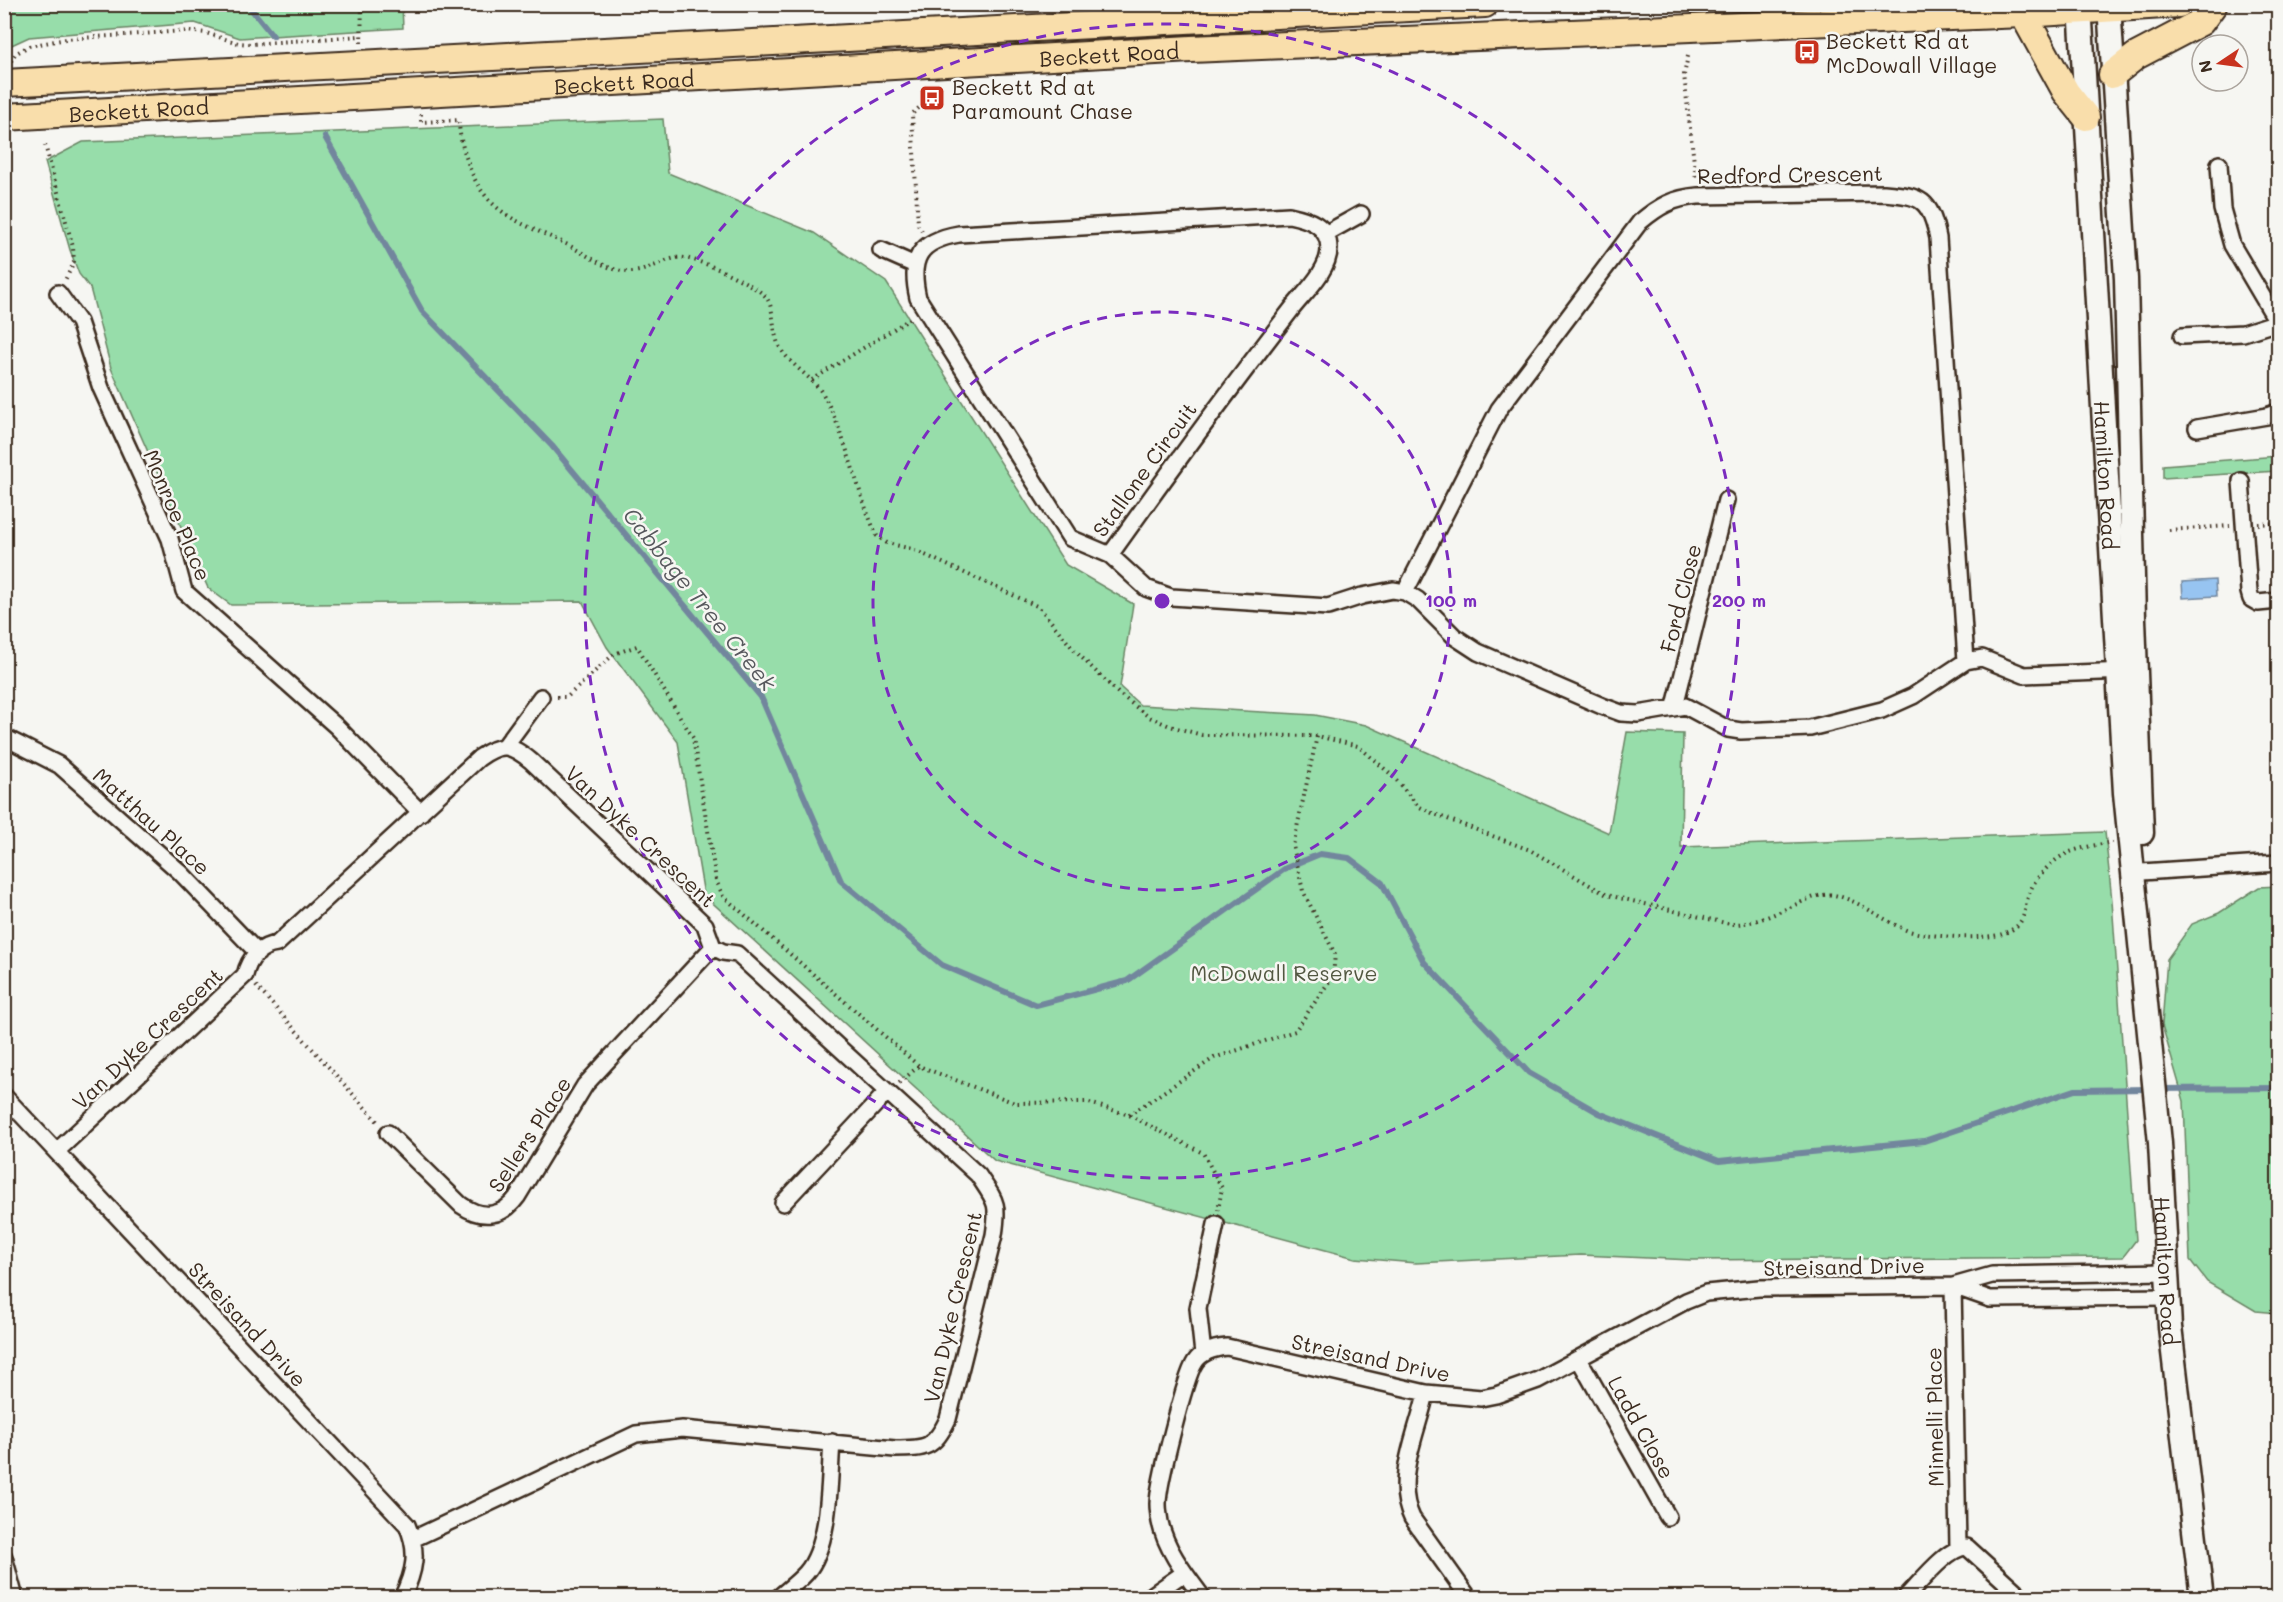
<svg xmlns="http://www.w3.org/2000/svg" width="2283" height="1602" font-family="Mali,sans-serif">
  <style>
    .green { fill: #97ddaa; stroke: #698464; stroke-width: 1.5 }
    .water { fill: #97c4f1; stroke: #72869d; stroke-width: 1.5 }
    .lines { fill: none; stroke-linecap: round; stroke-linejoin: round }
    .stream { stroke: #72869d; stroke-width: 6 }
    .minor-casing { stroke: #3b2a1e; stroke-width: 20 }
    .secondary-casing { stroke: #3b2a1e; stroke-width: 27 }
    .primary-casing { stroke: #3b2a1e; stroke-width: 30 }
    .path { stroke: #3b2a1e; stroke-width: 4; stroke-dasharray: 1.5 4.5; stroke-linecap: butt }
    .minor { stroke: #f6f6f2; stroke-width: 15 }
    .secondary { stroke: #f6f6f2; stroke-width: 22 }
    .primary { stroke: #f9deab; stroke-width: 26 }
    .ring { fill: none; stroke: #7b2cbf; stroke-width: 3; stroke-dasharray: 10 8 }
    .labels { text-anchor: middle; dominant-baseline: central; stroke-width: 5; stroke-linejoin: round; paint-order: stroke }
    .poi-label { font-size: 21px; fill: #3b2a1e; stroke: #f6f6f2; text-anchor: start }
    .street-label { font-size: 21px; fill: #3b2a1e; stroke: #f6f6f2 }
    .park-label { font-size: 21px; fill: #525741; stroke: #f6f6f2 }
    .water-label { font-size: 22px; font-style: italic; fill: #57585d; stroke: #f6f6f2 }
    .centre { fill: #7b2cbf; stroke: #f6f6f2; stroke-width: 3 }
    .ring-label { font-size: 18px; text-anchor: middle; font-weight: bold; fill: #7b2cbf; stroke: #f6f6f2; stroke-width: 5; stroke-linejoin: round; paint-order: stroke }
  </style>
  <rect width="100%" height="100%" fill="#f6f6f2"/>
  <filter id="ink" filterUnits="userSpaceOnUse"><feTurbulence type="fractalNoise" baseFrequency=".0167" numOctaves="2"/><feDisplacementMap in="SourceGraphic" scale="12" xChannelSelector="R" yChannelSelector="G"/><feConvolveMatrix kernelMatrix="1 2 1 2 8 2 1 2 1" color-interpolation-filters="sRGB"/></filter>
  <g filter="url(#ink)">
    <!-- green -->
    <path class="green" d="M 4,5 L 402,5 L 403,28 L 240,38 L 195,23 L 29,37 L 5,48 Z
      M 663,119 L 668,173 L 814,233 L 886,282 L 1066,565 L 1133,604 L 1120,687 L 1140,705 L 1315,715 L 1366,725 L 1609,833 L 1627,732 L 1683,734 L 1681,847 L 2105,832 L 2112,901 L 2136,1240 L 2123,1257 L 1692,1260 L 1581,1255 L 1416,1263 L 1355,1258 L 995,1161 L 704,895 L 678,742 L 607,647 L 582,601 L 231,605 L 208,588 L 111,368 L 90,288 L 79,274 L 70,250 L 45,162 L 83,142 Z
      M 2278,456 L 2278,471 L 2163,478 L 2163,465 Z
      M 2278,886 L 2278,1313 L 2256,1311 L 2207,1282 L 2190,1260 L 2184,1101 L 2162,1025 L 2167,959 L 2192,924 L 2219,913 L 2259,887 Z"/>
    <!-- water -->
    <path class="water" d="M 2215,580 L 2216,596 L 2183,598 L 2182,582 Z"/>
    <g class="lines">
      <!-- stream -->
      <path class="stream" d="M 247,4 L 273,36
        M 325,137 L 422,311 L 552,446 L 761,697 L 841,881 L 942,965 L 1036,1005 L 1127,981 L 1286,868 L 1320,854 L 1349,858 L 1382,883 L 1424,962 L 1529,1073 L 1599,1113 L 1719,1161 L 1924,1141 L 2075,1090 L 2149,1089
        M 2159,1089 L 2278,1088"/>
      <!-- minor casing -->
      <g class="minor-casing">
        <path id="minor" d="M 2219,164 L 2222,209 L 2232,245 L 2278,323
          M 1289,215 C 1308,219 1329,225 1329,249 C 1329,271 1303,294 1291,310 C 1229,390 1169,472 1110,555 L 1070,538 L 918,298 C 909,259 918,241 959,234 Z
          M 1325,234 L 1361,214
          M 881,250 L 915,265
          M 58,293 L 79,322 L 101,388 L 170,539 L 184,591 L 337,727 L 421,813
          M 2182,336 L 2243,333 L 2278,322
          M 2197,428 L 2267,416 L 2278,412
          M 2241,481 L 2249,592 L 2251,599 L 2258,603 L 2278,601
          M 1110,555 L 1146,588 L 1171,597 L 1328,607 L 1362,596 L 1393,590 L 1405,592 L 1418,600 L 1455,637 L 1478,652 L 1602,706 L 1621,713 L 1638,714 L 1685,706 L 1728,729 L 1741,731 L 1810,728 L 1882,710 L 1913,696 L 1966,661 L 1982,658 L 2024,675 L 2127,671
          M 1405,592 L 1499,409 L 1640,222 C 1659,206 1673,198 1698,196 L 1884,193 C 1922,196 1930,199 1938,238 L 1966,661
          M 1675,706 L 1726,500
          M 4,737 L 59,765 L 180,872 L 258,953
          M 505,746 L 541,697
          M 2142,872 L 2278,863
          M 4,1096 L 407,1525 C 419,1552 415,1571 402,1598
          M 388,1133 L 461,1205 C 481,1219 502,1218 517,1197 L 585,1085 L 713,947
          M 57,1151 L 245,975 C 249,958 260,946 277,944 L 479,758 C 502,742 510,744 531,761 L 705,925 L 713,947 L 723,952 L 737,954 L 978,1175 C 996,1202 999,1202 994,1235 L 948,1419 C 934,1448 926,1449 895,1449 L 682,1429 L 636,1434 L 413,1539
          M 783,1203 L 886,1093
          M 1953,1286 L 1958,1547
          M 1953,1286 L 1990,1299 L 2168,1297
          M 1203,1354 L 1198,1308 L 1216,1224
          M 1579,1359 L 1668,1517
          M 1426,1393 C 1418,1432 1393,1480 1412,1518 L 1469,1598
          M 4,1557 L 15,1598
          M 778,1598 C 787,1590 798,1582 806,1573 C 831,1545 829,1478 832,1442
          M 1148,1598 L 1184,1573
          M 1203,1598 C 1186,1575 1166,1550 1160,1522 C 1159,1516 1158,1509 1158,1504 C 1158,1484 1185,1377 1195,1362 C 1202,1351 1216,1348 1227,1347 L 1426,1393 L 1481,1398 L 1496,1395 L 1538,1380 L 1686,1301 L 1706,1293 L 1759,1288 L 1953,1286 L 1992,1275 L 2167,1272
          M 1905,1598 C 1920,1583 1947,1547 1967,1547 L 2023,1598"/>
      </g>
      <!-- secondary casing -->
      <g class="secondary-casing">
        <g id="secondary">
          <path id="s1" d="M 2080,4 L 2125,793 L 2160,1143 L 2170,1327 L 2202,1598"/>
          <path d="M 2109,4 L 2126,279 L 2134,619 L 2142,833"/>
        </g>
      </g>
      <!-- primary casing -->
      <g class="primary-casing">
        <g id="primary">
          <path d="M 2023,14 L 2066,92 L 2086,117"/>
          <path d="M 2112,75 L 2136,56 L 2201,22 L 2214,4"/>
          <path d="M 4,83 L 1485,4"/>
          <path id="s2" d="M 4,117 L 1191,49 L 2023,14 L 2179,4"/>
        </g>
      </g>
      <!-- path -->
      <path class="path" d="M 361,43 L 362,4
        M 1688,56 L 1684,75 L 1696,180
        M 11,61 L 15,54 L 29,46 L 66,39 L 185,31 L 206,33 L 238,43 L 251,44 L 360,36
        M 421,114 L 421,122 L 459,120 C 459,134 462,146 467,160 C 484,214 520,222 566,244 C 587,254 605,270 628,272 C 645,273 660,261 676,258 C 692,254 755,284 766,297 C 776,310 771,334 781,349 C 792,367 813,377 824,396 C 848,440 856,490 877,536 L 887,543 L 912,549 L 1039,607 L 1075,651 L 1118,693 L 1149,717 L 1170,726 L 1202,735 L 1317,736 L 1358,746 L 1393,776 L 1418,806 L 1434,814 L 1530,850 L 1607,895 L 1730,924 C 1769,926 1809,890 1834,895 C 1858,900 1881,919 1904,929 C 1919,937 1986,940 2002,934 C 2031,924 2021,908 2032,887 C 2038,875 2055,858 2068,853 C 2081,847 2098,845 2112,842
        M 45,145 L 73,247 L 74,263 L 65,280
        M 922,231 L 918,225 L 912,114 L 922,105 L 936,100
        M 812,380 L 913,317
        M 2258,524 L 2278,523
        M 2169,530 L 2230,526
        M 557,697 L 567,697 L 614,654 L 637,646 L 693,738 L 716,880 L 723,896 L 919,1066 L 1015,1103 L 1086,1102 L 1129,1115 L 1203,1153 L 1222,1188 L 1218,1210
        M 256,986 L 377,1121
        M 899,1083 L 919,1066
        M 1129,1115 L 1214,1058 L 1295,1031 L 1333,976 L 1335,954 L 1303,891 L 1293,846 L 1317,736"/>
      <!-- minor -->
      <use href="#minor" class="minor"/>
      <!-- secondary -->
      <use href="#secondary" class="secondary"/>
      <!-- primary -->
      <use href="#primary" class="primary"/>
    </g>
  </g>
  <!-- distance rings -->
  <g class="ring">
    <circle cx="1162" cy="601" r="289"/>
    <circle cx="1162" cy="601" r="577"/>
  </g>
  <!-- icons -->
  <defs>
    <g id="bus-square" transform="scale(1.35)"><rect x="-9" y="-9" width="18" height="18" rx="4" fill="#c8321e" stroke="#f6f6f2"/><path d="M-5-6H5V4H4V6H2V4H-2V6H-4V4H-5ZM-3.5-4V0h7V-4ZM-3.5 1.2v1.5H-2V1.2ZM2 1.2v1.5H3.5V1.2Z" fill="#fff"/></g>
  </defs>
  <g fill-rule="evenodd">
    <use href="#bus-square" x="1807" y="52"/>
    <use href="#bus-square" x="932" y="98"/>
  </g>
  <g class="labels">
    <!-- poi labels -->
    <g class="poi-label">
      <text x="1826" y="40">Beckett Rd at<tspan x="1826" dy="24">McDowall Village</tspan></text>
      <text x="952" y="86">Beckett Rd at<tspan x="952" dy="24">Paramount Chase</tspan></text>
    </g>
    <!-- street labels -->
    <g class="street-label">
      <text stroke="none"><textPath href="#s2" startOffset="1107">Beckett Road</textPath></text>
      <text stroke="none"><textPath href="#s2" startOffset="621">Beckett Road</textPath></text>
      <text stroke="none"><textPath href="#s2" startOffset="135">Beckett Road</textPath></text>
      <text transform="translate(1790 174) rotate(-1)">Redford Crescent</text>
      <text transform="translate(1144 469) rotate(-54)">Stallone Circuit</text>
      <text stroke="none"><textPath href="#s1" startOffset="472">Hamilton Road</textPath></text>
      <text transform="translate(178 515) rotate(67)">Monroe Place</text>
      <text transform="translate(1680 598) rotate(-76)">Ford Close</text>
      <text transform="translate(152 821) rotate(42)">Matthau Place</text>
      <text transform="translate(641 836) rotate(43)">Van Dyke Crescent</text>
      <text transform="translate(147 1038) rotate(-43)">Van Dyke Crescent</text>
      <text transform="translate(529 1134) rotate(-57)">Sellers Place</text>
      <text transform="translate(1844 1266) rotate(-1)">Streisand Drive</text>
      <text stroke="none"><textPath href="#s1" startOffset="1270">Hamilton Road</textPath></text>
      <text transform="translate(952 1307) rotate(-77)">Van Dyke Crescent</text>
      <text transform="translate(248 1324) rotate(47)">Streisand Drive</text>
      <text transform="translate(1371 1357) rotate(12)">Streisand Drive</text>
      <text transform="translate(1934 1417) rotate(-91)">Minnelli Place</text>
      <text transform="translate(1642 1427) rotate(61)">Ladd Close</text>
    </g>
    <!-- park labels -->
    <g class="park-label">
      <text x="1284" y="972">McDowall Reserve</text>
    </g>
    <!-- water labels -->
    <g class="water-label">
      <text transform="translate(700 599) rotate(51)">Cabbage Tree Creek</text>
    </g>
  </g>
  <circle cx="1162" cy="601" r="9" class="centre"/>
  <g class="ring-label">
    <text x="1451" y="607">100 m</text>
    <text x="1739" y="607">200 m</text>
  </g>
  <!-- margin -->
  <rect width="2283" height="1602" fill="none" stroke="#f6f6f2" stroke-width="24"/>
  <rect x="12" y="12" width="2259" height="1578" fill="none" stroke="#3b2a1e" stroke-width="2" filter="url(#ink)"/>
  <!-- north arrow -->
  <g transform="translate(2220 63) rotate(257)"><circle r="28" fill="#f6f6f2" stroke="#aba49d" stroke-width="1.5"/>
  <path d="M0-4.5L10 22L0 15L-10 22Z" fill="#c8321e"/>
  <text y="-9" font-size="16" font-weight="bold" text-anchor="middle" fill="#3b2a1e">N</text>
  </g>
</svg>
